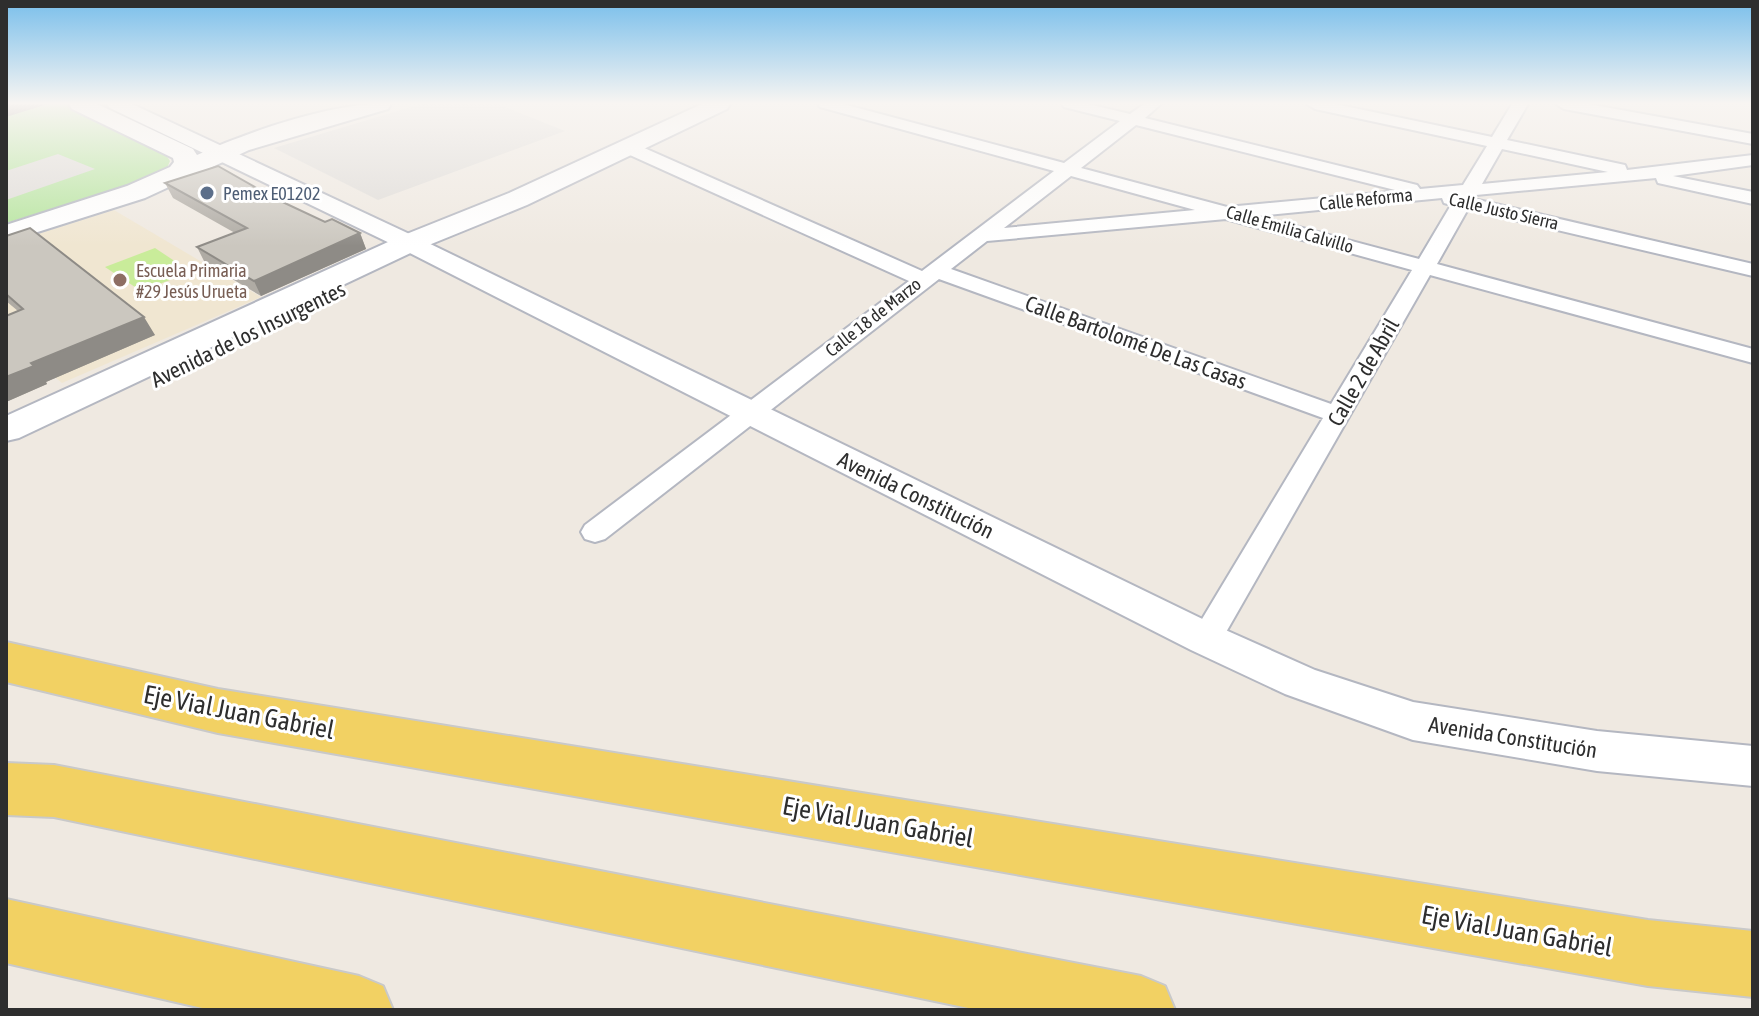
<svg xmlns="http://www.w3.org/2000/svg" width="1759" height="1016" font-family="'Asap Condensed',sans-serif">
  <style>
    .education { fill: #f0e6d1 }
    .green { fill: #b6e59e }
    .pitch { fill: #c9ec9a }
    .plaza { fill: #dfdcd8 }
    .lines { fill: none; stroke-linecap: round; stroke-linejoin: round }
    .minor-casing { stroke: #b4b7c1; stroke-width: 4 }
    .tertiary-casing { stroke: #b4b7c1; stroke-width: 4 }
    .secondary-casing { stroke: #b4b7c1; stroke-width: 4 }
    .primary-casing { stroke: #c9c9c9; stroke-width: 4 }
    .minor { fill: #fff; fill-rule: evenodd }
    .tertiary { fill: #fff; fill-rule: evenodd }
    .secondary { fill: #fff; fill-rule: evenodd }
    .primary { fill: #f2d163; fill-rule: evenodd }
    .wall { fill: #afaba4 }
    .shaded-wall { fill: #8e8b86 }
    .building { fill: #cbc7bf; stroke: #8e8b86; stroke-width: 2 }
    .service-dot { fill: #5c6f8a; stroke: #fff; stroke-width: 3 }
    .education-dot { fill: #8d6e63; stroke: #fff; stroke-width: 3 }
    .labels { text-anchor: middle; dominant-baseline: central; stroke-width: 6; stroke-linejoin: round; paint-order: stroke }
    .far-service-label { font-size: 18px; fill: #4e5e75; stroke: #fff; text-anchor: start }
    .far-street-label { font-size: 18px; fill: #2e2e2e; stroke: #fff }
    .far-education-label { font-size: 18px; fill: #785e54; stroke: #fff; text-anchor: start }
    .street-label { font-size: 22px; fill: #2e2e2e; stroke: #fff }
    .near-street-label { font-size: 26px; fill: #2e2e2e; stroke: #fff }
  </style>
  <rect width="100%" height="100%" fill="#efe9e1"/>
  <!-- education -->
  <path class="education" d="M 114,210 L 261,297 L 62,383 L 6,338 L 6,244 Z"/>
  <!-- green -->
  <path class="green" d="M 6,104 L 65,104 L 166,155 L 170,161 L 167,168 L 130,185 L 6,223 Z"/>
  <!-- pitch -->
  <path class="pitch" d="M 155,248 L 191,272 L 141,291 L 105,267 Z"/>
  <!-- plaza -->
  <path class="plaza" d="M 421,104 L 497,104 L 565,131 L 378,200 L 274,148 Z
    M 58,154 L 95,169 L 6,200 L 6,171 Z"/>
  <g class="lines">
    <!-- minor casing -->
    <g class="minor-casing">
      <path id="minor" d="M 818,104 L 843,104 L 1064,163 L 1120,121 L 1064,107 L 1062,104 L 1088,104 L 1130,114 L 1144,104 L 1161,104 L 1145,118 L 1417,185 L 1420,189 L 1463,185 L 1487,146 L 1315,109 L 1307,104 L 1335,104 L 1492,137 L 1512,104 L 1528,104 L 1507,140 L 1625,165 L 1627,170 L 1753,155 L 1753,165 L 1673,176 L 1753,192 L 1753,204 L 1658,183 L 1656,178 L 1476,195 L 1474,199 L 1753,264 L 1753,276 L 1468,209 L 1437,264 L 1753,349 L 1753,363 L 1430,275 L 1217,648 L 1206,651 L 1195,648 L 1190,639 L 1323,418 L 939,279 L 605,539 L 595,542 L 585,539 L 581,532 L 585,525 L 909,281 L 621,151 L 619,147 L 621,143 L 633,143 L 922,271 L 1054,171 L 820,107 ZM 1136,125 L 1399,191 L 1227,207 L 1081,168 ZM 1502,149 L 1608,172 L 1482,184 ZM 1071,176 L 1195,210 L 1004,228 ZM 1442,198 L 1444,203 L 1451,205 L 1419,259 L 1258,216 ZM 1226,219 L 1412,270 L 1331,404 L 951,269 L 987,241 Z
        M 1556,104 L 1588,104 L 1753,134 L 1753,144 L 1564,109 Z"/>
    </g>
    <!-- tertiary casing -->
    <g class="tertiary-casing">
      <path id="tertiary" d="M 107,104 L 132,104 L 418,238 L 1221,628 L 1315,670 L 1413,702 L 1597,731 L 1753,746 L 1753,786 L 1597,771 L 1413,740 L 1285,694 L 1191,650 L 400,248 L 110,108 Z"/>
    </g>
    <!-- secondary casing -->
    <g class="secondary-casing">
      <path id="secondary" d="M 69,104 L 97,104 L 193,149 L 197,155 C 248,132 336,101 391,104 L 388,109 L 249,150 L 145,198 L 6,242 L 6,225 L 127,186 L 170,167 L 174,162 L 173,158 L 72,109 Z
        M 702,104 L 730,104 L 727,109 L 527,205 L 419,249 L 19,438 L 6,441 L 6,416 L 399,237 L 509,193 Z"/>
    </g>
    <!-- primary casing -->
    <g class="primary-casing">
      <path id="primary" d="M 6,642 L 218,689 L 1648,920 L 1753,931 L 1753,997 L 1648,986 L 218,733 L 6,682 Z
        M 6,763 L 54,765 L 1141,976 L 1165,986 L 1175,1010 L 978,1010 L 54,817 L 6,815 Z
        M 6,899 L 359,976 L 383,986 L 393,1010 L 211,1010 L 6,963 Z"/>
    </g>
    <!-- minor -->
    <use href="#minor" class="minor"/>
    <!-- tertiary -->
    <use href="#tertiary" class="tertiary"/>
    <!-- secondary -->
    <use href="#secondary" class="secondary"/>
    <!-- primary -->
    <use href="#primary" class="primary"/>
  </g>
  <!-- wall -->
  <path class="wall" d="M 165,183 L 274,198 L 325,222 L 360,233 L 366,249 L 261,296 L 205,263 L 197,247 L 235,233 L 173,198 Z
    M 6,236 L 155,335 L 46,382 L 47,384 L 6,402 L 6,316 L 18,311 L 6,301 Z"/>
  <!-- shaded-wall -->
  <path class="shaded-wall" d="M 6,104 L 48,104 L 6,117 Z
    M 360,233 L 366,249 L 261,296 L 254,281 Z
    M 144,317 L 155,335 L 46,382 L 47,384 L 6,402 L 6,377 L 31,363 Z"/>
  <!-- building -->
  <path class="building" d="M 218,166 L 274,198 L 325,222 L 332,219 L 360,233 L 254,281 L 197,247 L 247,228 L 165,183 Z
    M 30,228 L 144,317 L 31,363 L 34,366 L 6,377 L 6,316 L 23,309 L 6,294 L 6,236 Z"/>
  <!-- sky -->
  <linearGradient id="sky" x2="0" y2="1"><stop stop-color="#7abfeb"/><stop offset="0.42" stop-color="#f8f5f2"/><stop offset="1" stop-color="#f8f5f2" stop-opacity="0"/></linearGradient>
  <rect width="1759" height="246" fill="url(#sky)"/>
  <!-- markers -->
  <circle class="service-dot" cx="207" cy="193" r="8"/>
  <circle class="education-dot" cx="120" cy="280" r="8"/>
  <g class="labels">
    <!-- far-service labels -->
    <g class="far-service-label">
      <text x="223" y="193">Pemex E01202</text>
    </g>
    <!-- far-street labels -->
    <g class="far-street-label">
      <text transform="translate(1366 199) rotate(-6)">Calle Reforma</text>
      <text transform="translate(1504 211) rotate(13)">Calle Justo Sierra</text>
      <text transform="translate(1290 229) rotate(16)">Calle Emilia Calvillo</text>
      <text transform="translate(873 317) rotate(-38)">Calle 18 de Marzo</text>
    </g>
    <!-- far-education labels -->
    <g class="far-education-label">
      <text x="136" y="270">Escuela Primaria<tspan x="136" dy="21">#29 Jesús Urueta</tspan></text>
    </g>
    <!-- street labels -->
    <g class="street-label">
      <text transform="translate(248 334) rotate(-26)">Avenida de los Insurgentes</text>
      <text transform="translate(1136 342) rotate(20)">Calle Bartolomé De Las Casas</text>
      <text transform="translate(1363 372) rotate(-60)">Calle 2 de Abril</text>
      <text transform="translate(916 495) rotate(26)">Avenida Constitución</text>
      <text transform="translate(1513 737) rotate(9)">Avenida Constitución</text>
    </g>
    <!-- near-street labels -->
    <g class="near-street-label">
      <text transform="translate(239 712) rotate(11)">Eje Vial Juan Gabriel</text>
      <text transform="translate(878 822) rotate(10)">Eje Vial Juan Gabriel</text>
      <text transform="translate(1517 931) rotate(10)">Eje Vial Juan Gabriel</text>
    </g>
  </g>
  <!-- border -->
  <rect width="1759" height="1016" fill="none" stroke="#2e2e2e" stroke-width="16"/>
</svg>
